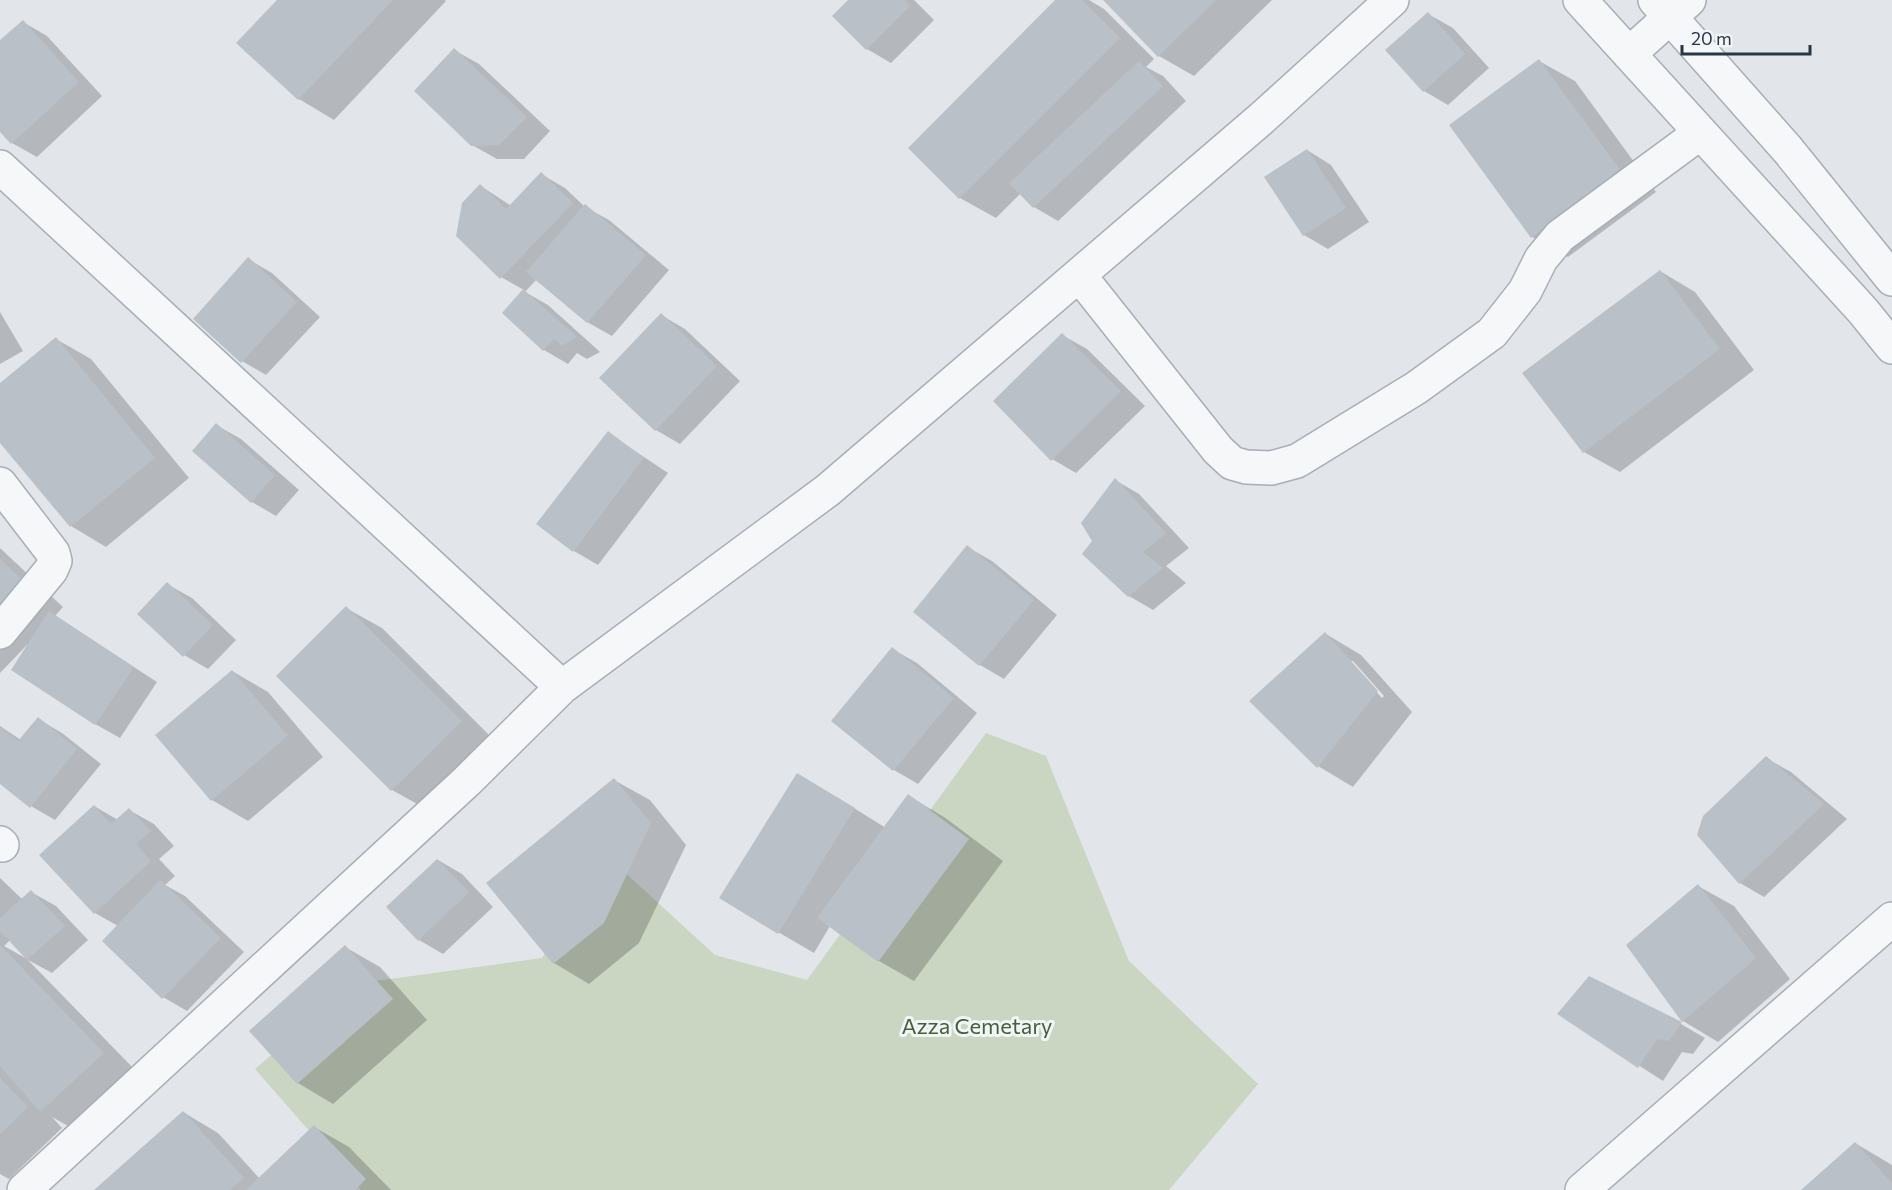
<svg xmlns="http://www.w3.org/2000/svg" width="1892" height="1190" font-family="Commissioner,sans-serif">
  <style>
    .green { fill: #cad5c2 }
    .shadow { fill: #0003; fill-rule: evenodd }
    .building { fill: #b9c0c8 }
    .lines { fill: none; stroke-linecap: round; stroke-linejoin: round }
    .minor-casing { stroke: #a7aeb5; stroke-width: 36 }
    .minor { stroke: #f5f7f9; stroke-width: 33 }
    .labels { text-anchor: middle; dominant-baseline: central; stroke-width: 6; stroke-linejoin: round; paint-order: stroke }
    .park-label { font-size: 22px; fill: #436036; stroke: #f1f5f8 }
  </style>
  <rect width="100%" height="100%" fill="#e2e6eb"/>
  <!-- green -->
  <path class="green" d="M 986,733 L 1046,756 L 1129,961 L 1258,1084 L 1169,1190 L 361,1190 L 255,1069 L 354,984 L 542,958 L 607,856 L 715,955 L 807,980 Z"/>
  <!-- shadow -->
  <path class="shadow" d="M 279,0 L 445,0 L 446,1 L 334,120 L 299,99 L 239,43 Z
    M 850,0 L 914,0 L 934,20 L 891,63 L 867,49 Z
    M 1057,0 L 1089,0 L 1104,9 L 1154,59 L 1146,67 L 1163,76 L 1186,101 L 1058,221 L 1034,207 L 1021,193 L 996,218 L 960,198 L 910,148 Z
    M 1105,0 L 1272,0 L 1194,76 L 1159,56 Z
    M 1428,14 L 1453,28 L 1489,68 L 1448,105 L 1424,91 Z
    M 23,22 L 47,36 L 102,96 L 37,157 L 12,143 L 0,129 L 0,42 Z
    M 454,50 L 479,64 L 550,131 L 524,159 L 497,159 L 472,145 Z
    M 1539,61 L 1575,81 L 1656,192 L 1568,257 L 1532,237 Z
    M 1307,150 L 1331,165 L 1369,222 L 1328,249 L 1304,235 Z
    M 541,174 L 565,188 L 585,207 L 609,220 L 669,270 L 612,336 L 587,322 L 537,279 L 525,292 L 548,305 L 600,352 L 587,359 L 577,353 L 568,364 L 544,350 L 524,290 L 501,277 L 481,186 L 511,206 Z
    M 248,259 L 272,273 L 320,317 L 266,375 L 242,361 Z
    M 1660,271 L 1695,292 L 1754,370 L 1620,472 L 1584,452 Z
    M 0,312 L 23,351 L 0,364 Z
    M 661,315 L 685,329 L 740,381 L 680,444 L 656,430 Z
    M 1062,335 L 1087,349 L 1145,406 L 1076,473 L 1052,459 Z
    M 56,339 L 91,359 L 189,478 L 106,547 L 71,526 L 0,440 L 0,385 Z
    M 216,425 L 241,439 L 299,490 L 276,516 L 252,502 Z
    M 608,433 L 668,473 L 598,565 L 574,551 Z
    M 1115,480 L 1139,494 L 1189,548 L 1166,566 L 1186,583 L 1153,610 L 1129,596 L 1093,541 Z
    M 967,547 L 992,561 L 1057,615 L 1004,679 L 980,665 L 915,612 Z
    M 0,548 L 63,607 L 55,616 L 157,682 L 120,738 L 95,724 L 27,645 L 0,673 Z
    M 167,584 L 192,598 L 236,640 L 208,669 L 184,655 Z
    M 346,608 L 382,628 L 496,742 L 428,810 L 392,790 L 278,676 Z
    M 1326,634 L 1361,655 L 1412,712 L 1353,787 L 1318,766 ZM 1349,661 L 1353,661 L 1384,696 L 1382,698 Z
    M 892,649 L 917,663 L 977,713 L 918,784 L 894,770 Z
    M 232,671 L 268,692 L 323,757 L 248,821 L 212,800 L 157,735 Z
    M 38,719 L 62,733 L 101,764 L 55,820 L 31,806 L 0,782 L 0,726 L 21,740 Z
    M 1766,758 L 1791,772 L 1847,819 L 1764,897 L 1740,883 L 1699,835 Z
    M 614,780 L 650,800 L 686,845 L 639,943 L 589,984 L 554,963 L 488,884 Z
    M 833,795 L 886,828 L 909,796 L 944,817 L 1003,861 L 914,981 L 879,961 L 830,926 L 814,953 L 778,932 Z
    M 94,806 L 118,820 L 129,810 L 154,824 L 174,846 L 159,859 L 175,876 L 165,885 L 185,896 L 244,952 L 187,1011 L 163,997 L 118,926 L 95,913 Z
    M 438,860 L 462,874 L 493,907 L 443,954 L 419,940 Z
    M 0,878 L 23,900 L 31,892 L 56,906 L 88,940 L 52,973 L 28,960 L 139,1074 L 77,1131 L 52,1117 L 62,1128 L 9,1179 L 0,1174 ZM 10,940 L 27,959 L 4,946 Z
    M 1698,886 L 1734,906 L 1790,979 L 1718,1042 L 1683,1021 Z
    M 345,947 L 380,967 L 427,1020 L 333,1104 L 298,1083 Z
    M 1559,1014 L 1681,1024 L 1705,1038 L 1693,1054 L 1682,1052 L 1663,1081 Z
    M 183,1112 L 218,1133 L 260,1179 L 314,1127 L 349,1147 L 391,1190 L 96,1190 Z
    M 1855,1143 L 1892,1165 L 1892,1190 L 1803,1190 Z"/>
  <!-- building -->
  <path class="building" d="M 277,0 L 393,0 L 298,100 L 236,43 Z
    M 848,0 L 905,0 L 910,6 L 866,50 L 832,16 Z
    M 1055,0 L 1082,0 L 1120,38 L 959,199 L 908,148 Z
    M 1103,0 L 1216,0 L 1158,57 Z
    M 1428,12 L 1465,54 L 1423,92 L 1385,50 Z
    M 23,20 L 79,82 L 11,144 L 0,132 L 0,40 Z
    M 454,48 L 527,117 L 499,145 L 471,146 L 414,91 Z
    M 1539,59 L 1621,171 L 1531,238 L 1449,125 Z
    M 1139,61 L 1163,86 L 1033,208 L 1009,183 Z
    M 1307,149 L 1346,208 L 1303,236 L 1264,177 Z
    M 541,172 L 573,203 L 500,279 L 456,236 L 462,203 L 480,184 L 506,209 Z
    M 585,204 L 646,255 L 587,323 L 526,272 Z
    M 248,257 L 297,302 L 241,363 L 193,319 Z
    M 1660,270 L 1720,349 L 1583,453 L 1522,373 Z
    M 523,289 L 577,337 L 562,346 L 554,339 L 543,351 L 502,313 Z
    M 661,313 L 717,366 L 655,431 L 599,378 Z
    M 1062,333 L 1121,391 L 1051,461 L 993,401 Z
    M 56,337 L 155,458 L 70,527 L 0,443 L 0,383 Z
    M 216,423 L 275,475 L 251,503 L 192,451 Z
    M 608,431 L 644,458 L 573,552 L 536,524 Z
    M 1115,478 L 1166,533 L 1143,552 L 1163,568 L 1128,597 L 1082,554 L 1092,541 L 1081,523 Z
    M 967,545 L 1034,600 L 979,666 L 913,612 Z
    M 0,559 L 29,586 L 0,616 Z
    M 167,582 L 213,625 L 183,657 L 137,614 Z
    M 346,606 L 462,721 L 391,791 L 276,676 Z
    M 49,611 L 134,667 L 95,725 L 11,670 Z
    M 1325,632 L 1378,691 L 1317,768 L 1249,701 Z
    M 892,647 L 954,698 L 893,771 L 831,721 Z
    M 232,670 L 288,736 L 211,801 L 155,735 Z
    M 38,717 L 77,749 L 30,808 L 0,784 L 0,727 L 18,741 Z
    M 1766,756 L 1824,804 L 1739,884 L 1697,835 L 1703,816 Z
    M 797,773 L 855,808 L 778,934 L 719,898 Z
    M 614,778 L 651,823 L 604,923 L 553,964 L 486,883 Z
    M 908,794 L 969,839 L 878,962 L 817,918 Z
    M 94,805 L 111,824 L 129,808 L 151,831 L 136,844 L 151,861 L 94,914 L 39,855 Z
    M 437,859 L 469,892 L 418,941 L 386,907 Z
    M 160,880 L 221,938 L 162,999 L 102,941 Z
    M 1698,884 L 1756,958 L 1682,1022 L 1626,945 Z
    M 31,890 L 65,926 L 27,960 L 0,931 L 0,918 Z
    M 0,945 L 104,1053 L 40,1112 L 0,1066 Z
    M 345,945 L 393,999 L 297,1084 L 249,1031 Z
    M 1589,976 L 1682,1022 L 1669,1041 L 1657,1039 L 1638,1068 L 1557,1014 Z
    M 0,1078 L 28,1107 L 0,1134 Z
    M 183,1111 L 244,1178 L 230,1190 L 94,1190 Z
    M 314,1125 L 366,1179 L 355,1190 L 246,1190 Z
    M 1855,1142 L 1892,1183 L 1892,1190 L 1801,1190 Z"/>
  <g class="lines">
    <!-- minor casing -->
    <g class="minor-casing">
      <path id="minor" d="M 1580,0 L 1863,311 L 1892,347
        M 1655,0 L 1788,150 L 1892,279
        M 1629,54 L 1689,0
        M 0,167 L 562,687
        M 1079,275 L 1218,450 L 1232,463 L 1246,467 L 1271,468 L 1297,461 L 1416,388 L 1492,333 L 1525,291 L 1541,259 L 1560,236 L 1700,133
        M 0,484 L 53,553 L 55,561 L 51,570 L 0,632
        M 0,843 L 2,845
        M 24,1190 L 467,781 L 562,687 L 828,490 L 1262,118 L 1392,0
        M 1582,1190 L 1892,919"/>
    </g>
    <!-- minor -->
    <use href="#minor" class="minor"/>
  </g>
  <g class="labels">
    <!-- park labels -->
    <g class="park-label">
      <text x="977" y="1025">Azza Cemetary</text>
    </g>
  </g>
  <!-- scale -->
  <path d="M1682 45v9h128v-9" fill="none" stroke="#293643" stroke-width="3"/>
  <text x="1691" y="45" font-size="18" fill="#293643" stroke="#f1f5f8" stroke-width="4.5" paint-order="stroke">20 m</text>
</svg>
